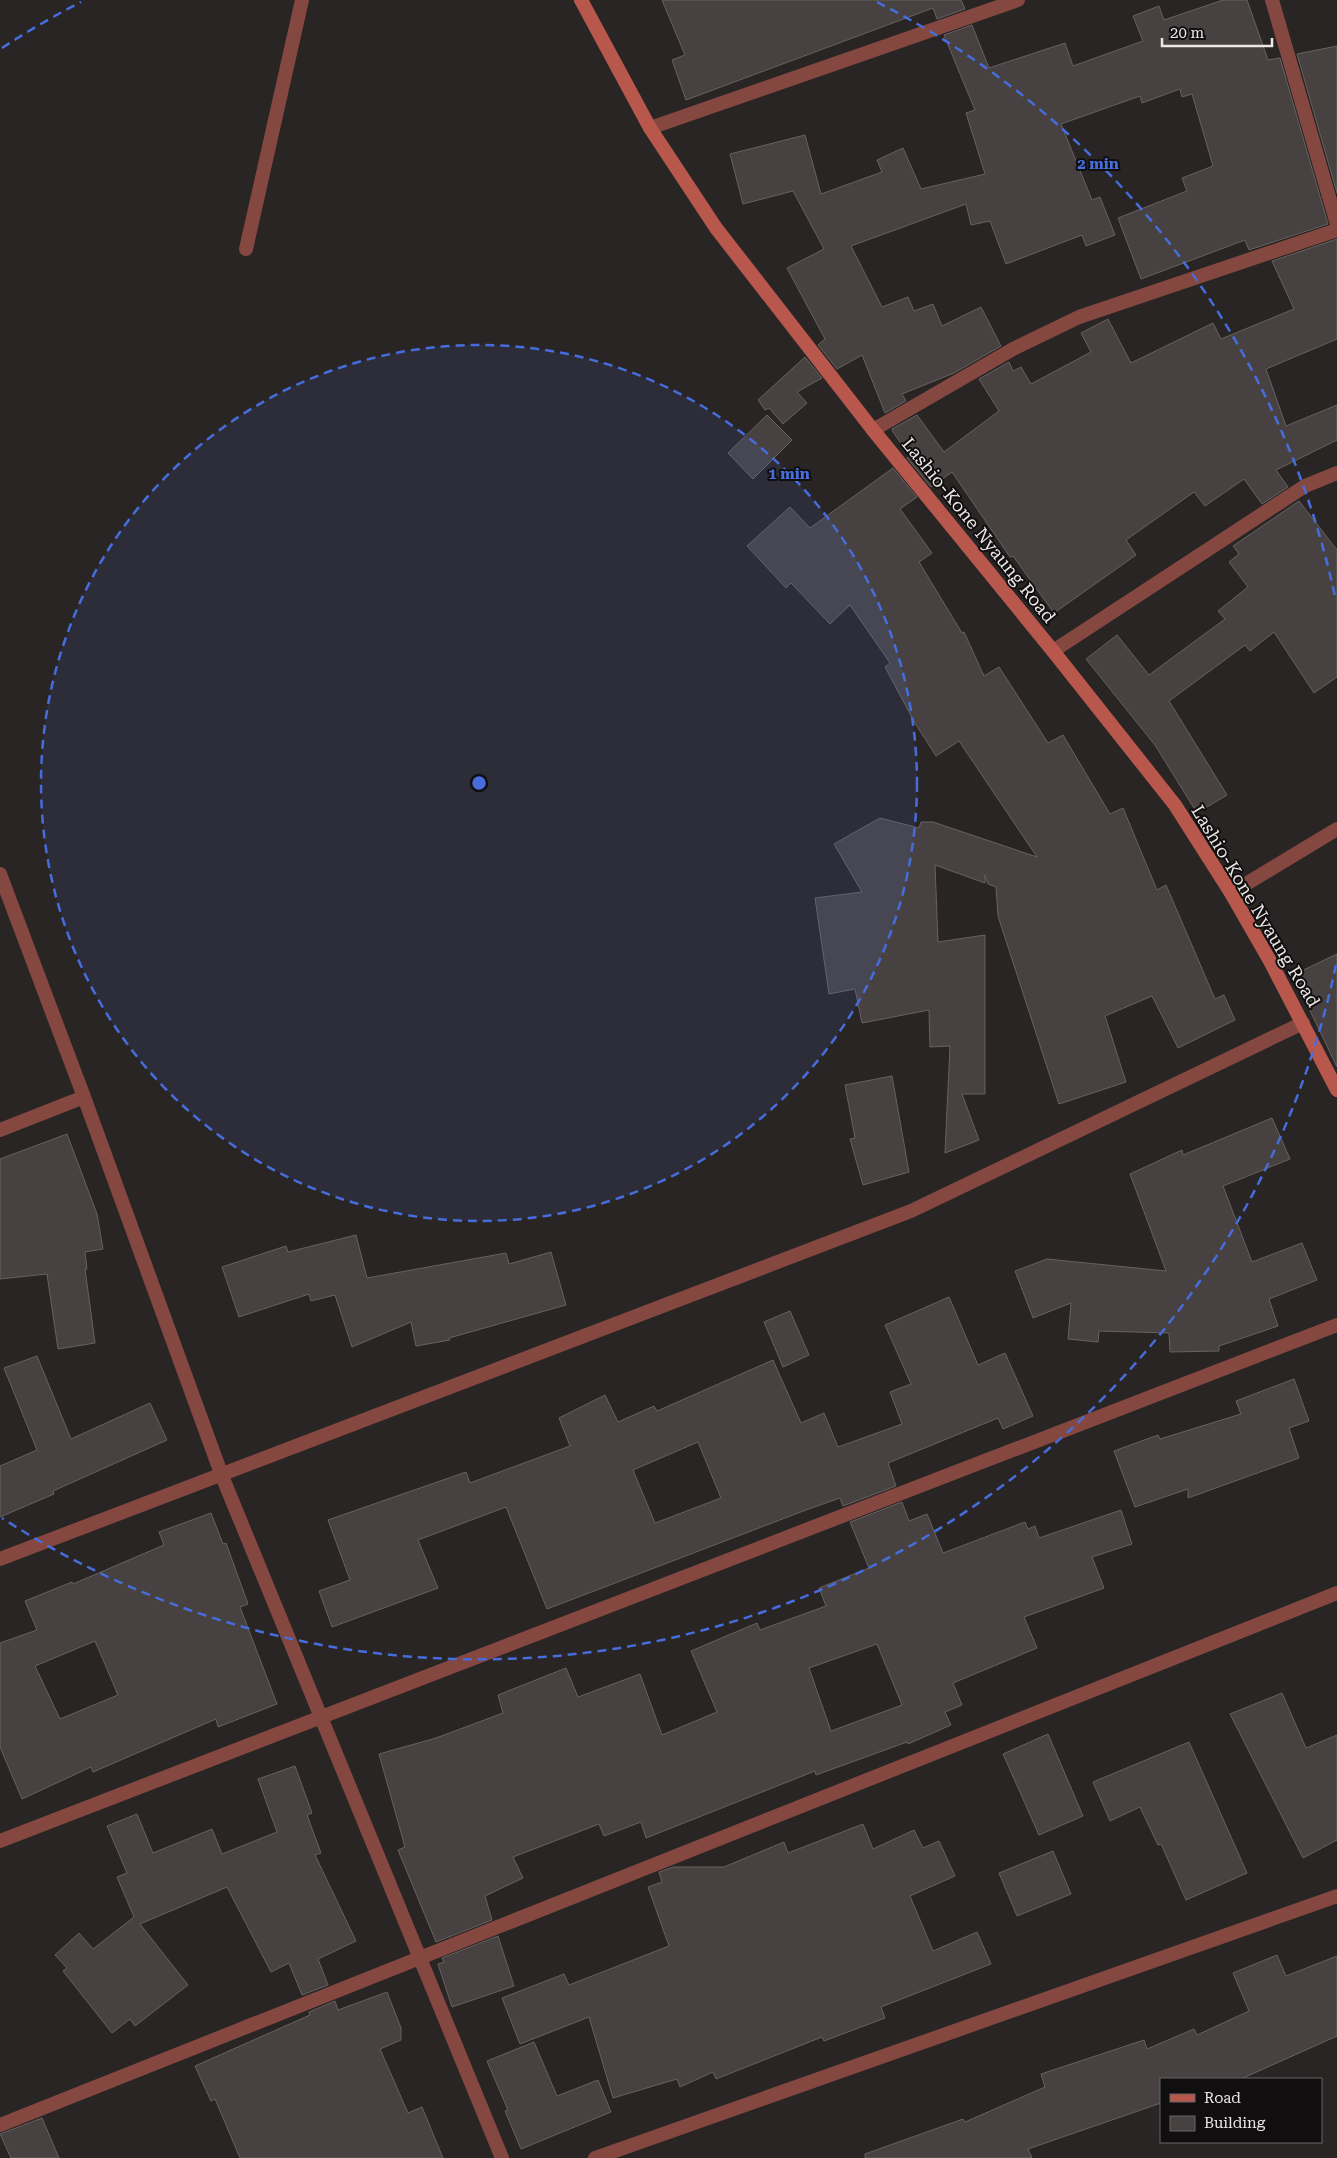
<svg xmlns="http://www.w3.org/2000/svg" width="1337" height="2158" font-family="'Roboto Serif',serif">
  <style>
    .building { fill: #474241; stroke: #676261; fill-rule: evenodd }
    .lines { fill: none; stroke-linecap: round; stroke-linejoin: round }
    .service { stroke: #844840; stroke-width: 14 }
    .minor { stroke: #844840; stroke-width: 14 }
    .secondary { stroke: #b8584d; stroke-width: 14 }
    .ring { fill: none; stroke: #466ddb; stroke-width: 2.5; stroke-dasharray: 9 6 }
    .labels { text-anchor: middle; dominant-baseline: central; stroke-width: 4; stroke-linejoin: round; paint-order: stroke }
    .street-label { font-size: 18px; fill: #eae7e6; stroke: #100e0e }
    .centre { fill: #466ddb; stroke: #100e0e; stroke-width: 2.5 }
    .ring-label { font-size: 15px; text-anchor: middle; font-weight: bold; fill: #466ddb; stroke: #100e0e; stroke-width: 4; stroke-linejoin: round; paint-order: stroke }
  </style>
  <rect width="100%" height="100%" fill="#292524"/>
  <!-- building -->
  <path class="building" d="M 662,0 L 961,0 L 965,9 L 937,19 L 933,8 L 686,100 L 672,60 L 685,55 Z
    M 1223,0 L 1247,0 L 1268,60 L 1280,58 L 1328,224 L 1249,250 L 1245,240 L 1141,279 L 1118,218 L 1187,191 L 1182,178 L 1213,166 L 1192,94 L 1182,97 L 1180,89 L 1142,103 L 1140,96 L 1061,124 L 1092,200 L 1100,197 L 1115,235 L 1086,246 L 1082,235 L 1006,264 L 990,221 L 971,225 L 966,204 L 851,246 L 882,307 L 908,297 L 914,311 L 933,304 L 942,326 L 981,307 L 1001,346 L 954,373 L 902,394 L 906,401 L 885,413 L 862,355 L 837,369 L 818,345 L 825,339 L 787,268 L 824,249 L 793,191 L 743,204 L 730,154 L 805,135 L 821,194 L 882,172 L 877,160 L 903,148 L 921,189 L 985,174 L 966,113 L 975,110 L 944,35 L 972,25 L 989,68 L 1065,43 L 1073,66 L 1143,41 L 1133,16 L 1159,6 L 1164,20 Z
    M 1337,46 L 1337,193 L 1297,54 Z
    M 1337,239 L 1337,339 L 1266,369 L 1286,426 L 1337,405 L 1337,440 L 1276,470 L 1288,487 L 1262,504 L 1244,479 L 1205,506 L 1194,492 L 1126,540 L 1136,555 L 1054,613 L 1013,556 L 1010,557 L 952,472 L 931,487 L 907,458 L 910,456 L 893,432 L 892,429 L 917,415 L 944,452 L 999,411 L 979,379 L 1009,362 L 1013,371 L 1021,367 L 1031,384 L 1091,352 L 1081,333 L 1108,319 L 1131,363 L 1213,323 L 1221,339 L 1294,309 L 1272,261 Z
    M 805,357 L 822,378 L 797,392 L 807,403 L 783,424 L 769,408 L 765,410 L 758,400 Z
    M 767,415 L 792,440 L 753,479 L 728,453 Z
    M 893,468 L 917,497 L 900,509 L 932,553 L 919,562 L 962,633 L 964,632 L 984,676 L 999,667 L 1048,743 L 1063,735 L 1110,814 L 1123,808 L 1157,890 L 1166,885 L 1215,999 L 1224,995 L 1235,1020 L 1178,1048 L 1152,996 L 1105,1016 L 1126,1082 L 1059,1104 L 998,916 L 996,887 L 988,884 L 985,875 L 985,883 L 935,865 L 938,942 L 985,935 L 985,1094 L 962,1094 L 979,1140 L 945,1153 L 950,1046 L 930,1047 L 929,1010 L 862,1023 L 855,989 L 829,994 L 815,898 L 862,892 L 834,844 L 880,818 L 919,828 L 921,822 L 933,822 L 1037,857 L 959,741 L 936,756 L 915,723 L 885,667 L 890,663 L 850,605 L 830,624 L 791,583 L 786,588 L 747,546 L 790,507 L 810,528 Z
    M 1299,501 L 1337,550 L 1337,677 L 1314,693 L 1274,632 L 1250,651 L 1245,645 L 1169,701 L 1227,795 L 1197,813 L 1155,745 L 1086,659 L 1117,635 L 1149,675 L 1225,619 L 1218,611 L 1248,587 L 1229,562 L 1239,554 L 1233,546 Z
    M 1337,954 L 1337,1067 L 1293,975 Z
    M 892,1076 L 909,1172 L 863,1185 L 850,1139 L 855,1138 L 845,1085 Z
    M 1272,1118 L 1290,1159 L 1223,1186 L 1252,1262 L 1302,1243 L 1317,1280 L 1269,1299 L 1278,1326 L 1219,1346 L 1219,1351 L 1170,1352 L 1169,1333 L 1099,1331 L 1098,1342 L 1068,1339 L 1071,1303 L 1033,1318 L 1015,1271 L 1047,1259 L 1166,1271 L 1130,1174 L 1182,1150 L 1183,1155 Z
    M 67,1134 L 97,1214 L 103,1249 L 85,1252 L 87,1269 L 85,1269 L 95,1343 L 58,1349 L 47,1274 L 0,1279 L 0,1159 Z
    M 356,1235 L 367,1278 L 506,1253 L 509,1264 L 551,1252 L 566,1305 L 449,1338 L 450,1340 L 416,1346 L 411,1322 L 352,1347 L 335,1295 L 311,1301 L 309,1294 L 239,1317 L 222,1267 L 286,1246 L 288,1252 Z
    M 949,1297 L 978,1365 L 1005,1353 L 1033,1416 L 1003,1429 L 998,1418 L 888,1463 L 896,1486 L 843,1506 L 840,1498 L 806,1510 L 547,1609 L 506,1507 L 418,1540 L 438,1588 L 332,1627 L 319,1591 L 350,1580 L 328,1520 L 466,1472 L 470,1483 L 570,1446 L 559,1418 L 605,1395 L 618,1422 L 654,1406 L 657,1411 L 773,1360 L 801,1423 L 824,1413 L 838,1447 L 902,1424 L 890,1392 L 911,1384 L 885,1325 ZM 698,1442 L 721,1498 L 655,1523 L 633,1470 Z
    M 790,1311 L 809,1355 L 783,1367 L 764,1322 Z
    M 37,1356 L 71,1439 L 150,1403 L 167,1440 L 53,1491 L 54,1494 L 0,1517 L 0,1466 L 37,1450 L 4,1368 Z
    M 1294,1379 L 1309,1421 L 1289,1428 L 1299,1458 L 1188,1498 L 1188,1489 L 1135,1507 L 1114,1451 L 1158,1435 L 1160,1439 L 1241,1414 L 1236,1401 Z
    M 902,1502 L 909,1521 L 927,1514 L 943,1553 L 1025,1522 L 1028,1529 L 1035,1526 L 1039,1538 L 1121,1510 L 1132,1544 L 1092,1557 L 1104,1588 L 1024,1617 L 1037,1648 L 953,1683 L 962,1705 L 945,1712 L 951,1725 L 908,1744 L 907,1742 L 816,1775 L 815,1771 L 646,1838 L 641,1822 L 604,1836 L 599,1824 L 513,1857 L 523,1878 L 485,1896 L 492,1920 L 436,1942 L 398,1850 L 405,1847 L 379,1754 L 436,1738 L 503,1713 L 498,1695 L 566,1668 L 578,1697 L 640,1674 L 662,1735 L 717,1712 L 691,1651 L 757,1623 L 760,1630 L 826,1606 L 819,1588 L 869,1568 L 850,1522 ZM 877,1644 L 902,1705 L 831,1731 L 809,1668 Z
    M 211,1513 L 223,1544 L 226,1543 L 248,1604 L 240,1607 L 277,1704 L 218,1727 L 216,1719 L 93,1772 L 91,1767 L 22,1799 L 0,1747 L 0,1643 L 37,1630 L 25,1601 L 72,1582 L 73,1584 L 164,1545 L 159,1532 ZM 95,1641 L 118,1695 L 60,1719 L 35,1666 Z
    M 1282,1693 L 1306,1748 L 1337,1735 L 1337,1840 L 1303,1858 L 1230,1714 Z
    M 1048,1734 L 1083,1816 L 1039,1835 L 1003,1754 Z
    M 1189,1742 L 1247,1873 L 1186,1900 L 1161,1844 L 1158,1845 L 1140,1807 L 1110,1821 L 1093,1782 Z
    M 295,1766 L 312,1813 L 307,1815 L 321,1853 L 315,1855 L 356,1941 L 318,1959 L 328,1985 L 302,1995 L 289,1963 L 271,1972 L 227,1887 L 140,1924 L 188,1985 L 135,2026 L 130,2019 L 112,2033 L 63,1971 L 67,1968 L 55,1955 L 79,1933 L 93,1949 L 134,1917 L 117,1877 L 127,1873 L 107,1826 L 137,1814 L 153,1853 L 212,1829 L 222,1854 L 277,1832 L 258,1779 Z
    M 863,1824 L 873,1849 L 914,1830 L 923,1848 L 939,1841 L 955,1876 L 910,1896 L 933,1951 L 977,1932 L 991,1964 L 881,2007 L 885,2018 L 824,2041 L 822,2037 L 716,2079 L 713,2072 L 680,2087 L 677,2079 L 613,2098 L 589,2017 L 520,2044 L 502,1998 L 564,1974 L 569,1985 L 669,1946 L 648,1887 L 662,1882 L 659,1872 L 673,1867 L 724,1867 L 784,1842 L 788,1853 Z
    M 1053,1851 L 1071,1894 L 1017,1916 L 999,1873 Z
    M 498,1936 L 514,1986 L 452,2007 L 438,1964 L 444,1962 L 442,1958 Z
    M 1277,1955 L 1286,1976 L 1337,1956 L 1337,2036 L 1241,2079 L 1161,2079 L 1161,2103 L 1028,2149 L 1032,2158 L 865,2158 L 865,2154 L 963,2119 L 965,2122 L 1045,2087 L 1041,2074 L 1144,2040 L 1147,2049 L 1194,2029 L 1197,2035 L 1249,2011 L 1233,1973 Z
    M 387,1992 L 401,2028 L 401,2040 L 380,2049 L 408,2113 L 422,2107 L 443,2158 L 240,2158 L 215,2099 L 211,2101 L 195,2066 L 310,2015 L 309,2012 L 335,2001 L 338,2010 Z
    M 534,2042 L 557,2096 L 598,2080 L 611,2112 L 521,2149 L 505,2111 L 508,2110 L 487,2061 Z
    M 42,2118 L 59,2158 L 11,2158 L 0,2134 Z"/>
  <g class="lines">
    <!-- service -->
    <path class="service" d="M 246,249 L 302,0"/>
    <!-- minor -->
    <path class="minor" d="M 1272,0 L 1337,224
      M 650,128 L 1018,0
      M 873,430 L 1013,349 L 1079,317 L 1337,230
      M 1053,651 L 1305,486 L 1337,473
      M 0,874 L 84,1097 L 222,1476 L 502,2158
      M 1231,893 L 1337,829
      M 0,1130 L 84,1097
      M 0,1559 L 911,1211 L 1303,1023
      M 0,1841 L 1337,1325
      M 0,2125 L 1337,1593
      M 595,2158 L 1337,1896"/>
    <!-- secondary -->
    <path class="secondary" d="M 581,0 L 650,128 L 716,228 L 873,430 L 1053,651 L 1175,805 L 1231,893 L 1270,961 L 1337,1090"/>
  </g>
  <!-- distance rings -->
  <circle cx="479" cy="783" r="438" fill="#466ddb" fill-opacity=".12"/>
  <g class="ring">
    <circle cx="479" cy="783" r="438"/>
    <path d="M1336 965A876 876 0 0 1 2 1518M2 48A876 876 0 0 1 81 2M877 2A876 876 0 0 1 1336 601"/>
  </g>
  <g class="labels">
    <!-- street labels -->
    <g class="street-label">
      <text transform="translate(979 530) rotate(51)">Lashio-Kone Nyaung Road</text>
      <text transform="translate(1256 906) rotate(59)">Lashio-Kone Nyaung Road</text>
    </g>
  </g>
  <circle cx="479" cy="783" r="8" class="centre"/>
  <g class="ring-label">
    <text x="1098" y="169">2 min</text>
    <text x="789" y="479">1 min</text>
  </g>
  <!-- legend -->
  <rect x="1160" y="2078" width="162" height="65" fill="#100e0e" stroke="#676564"/>
  <rect x="1170" y="2094" width="25" height="8" fill="#b8584d" stroke="#676564"/>
  <text x="1204" y="2103" font-size="15" fill="#eae7e6">Road</text>
  <rect x="1170" y="2116" width="25" height="15" fill="#474241" stroke="#676564"/>
  <text x="1204" y="2128" font-size="15" fill="#eae7e6">Building</text>
  <!-- scale -->
  <path d="M1162 38v8h110v-8" fill="none" stroke="#eae7e6" stroke-width="2.5"/>
  <text x="1170" y="38" font-size="15" fill="#eae7e6" stroke="#100e0e" stroke-width="4" paint-order="stroke">20 m</text>
</svg>
